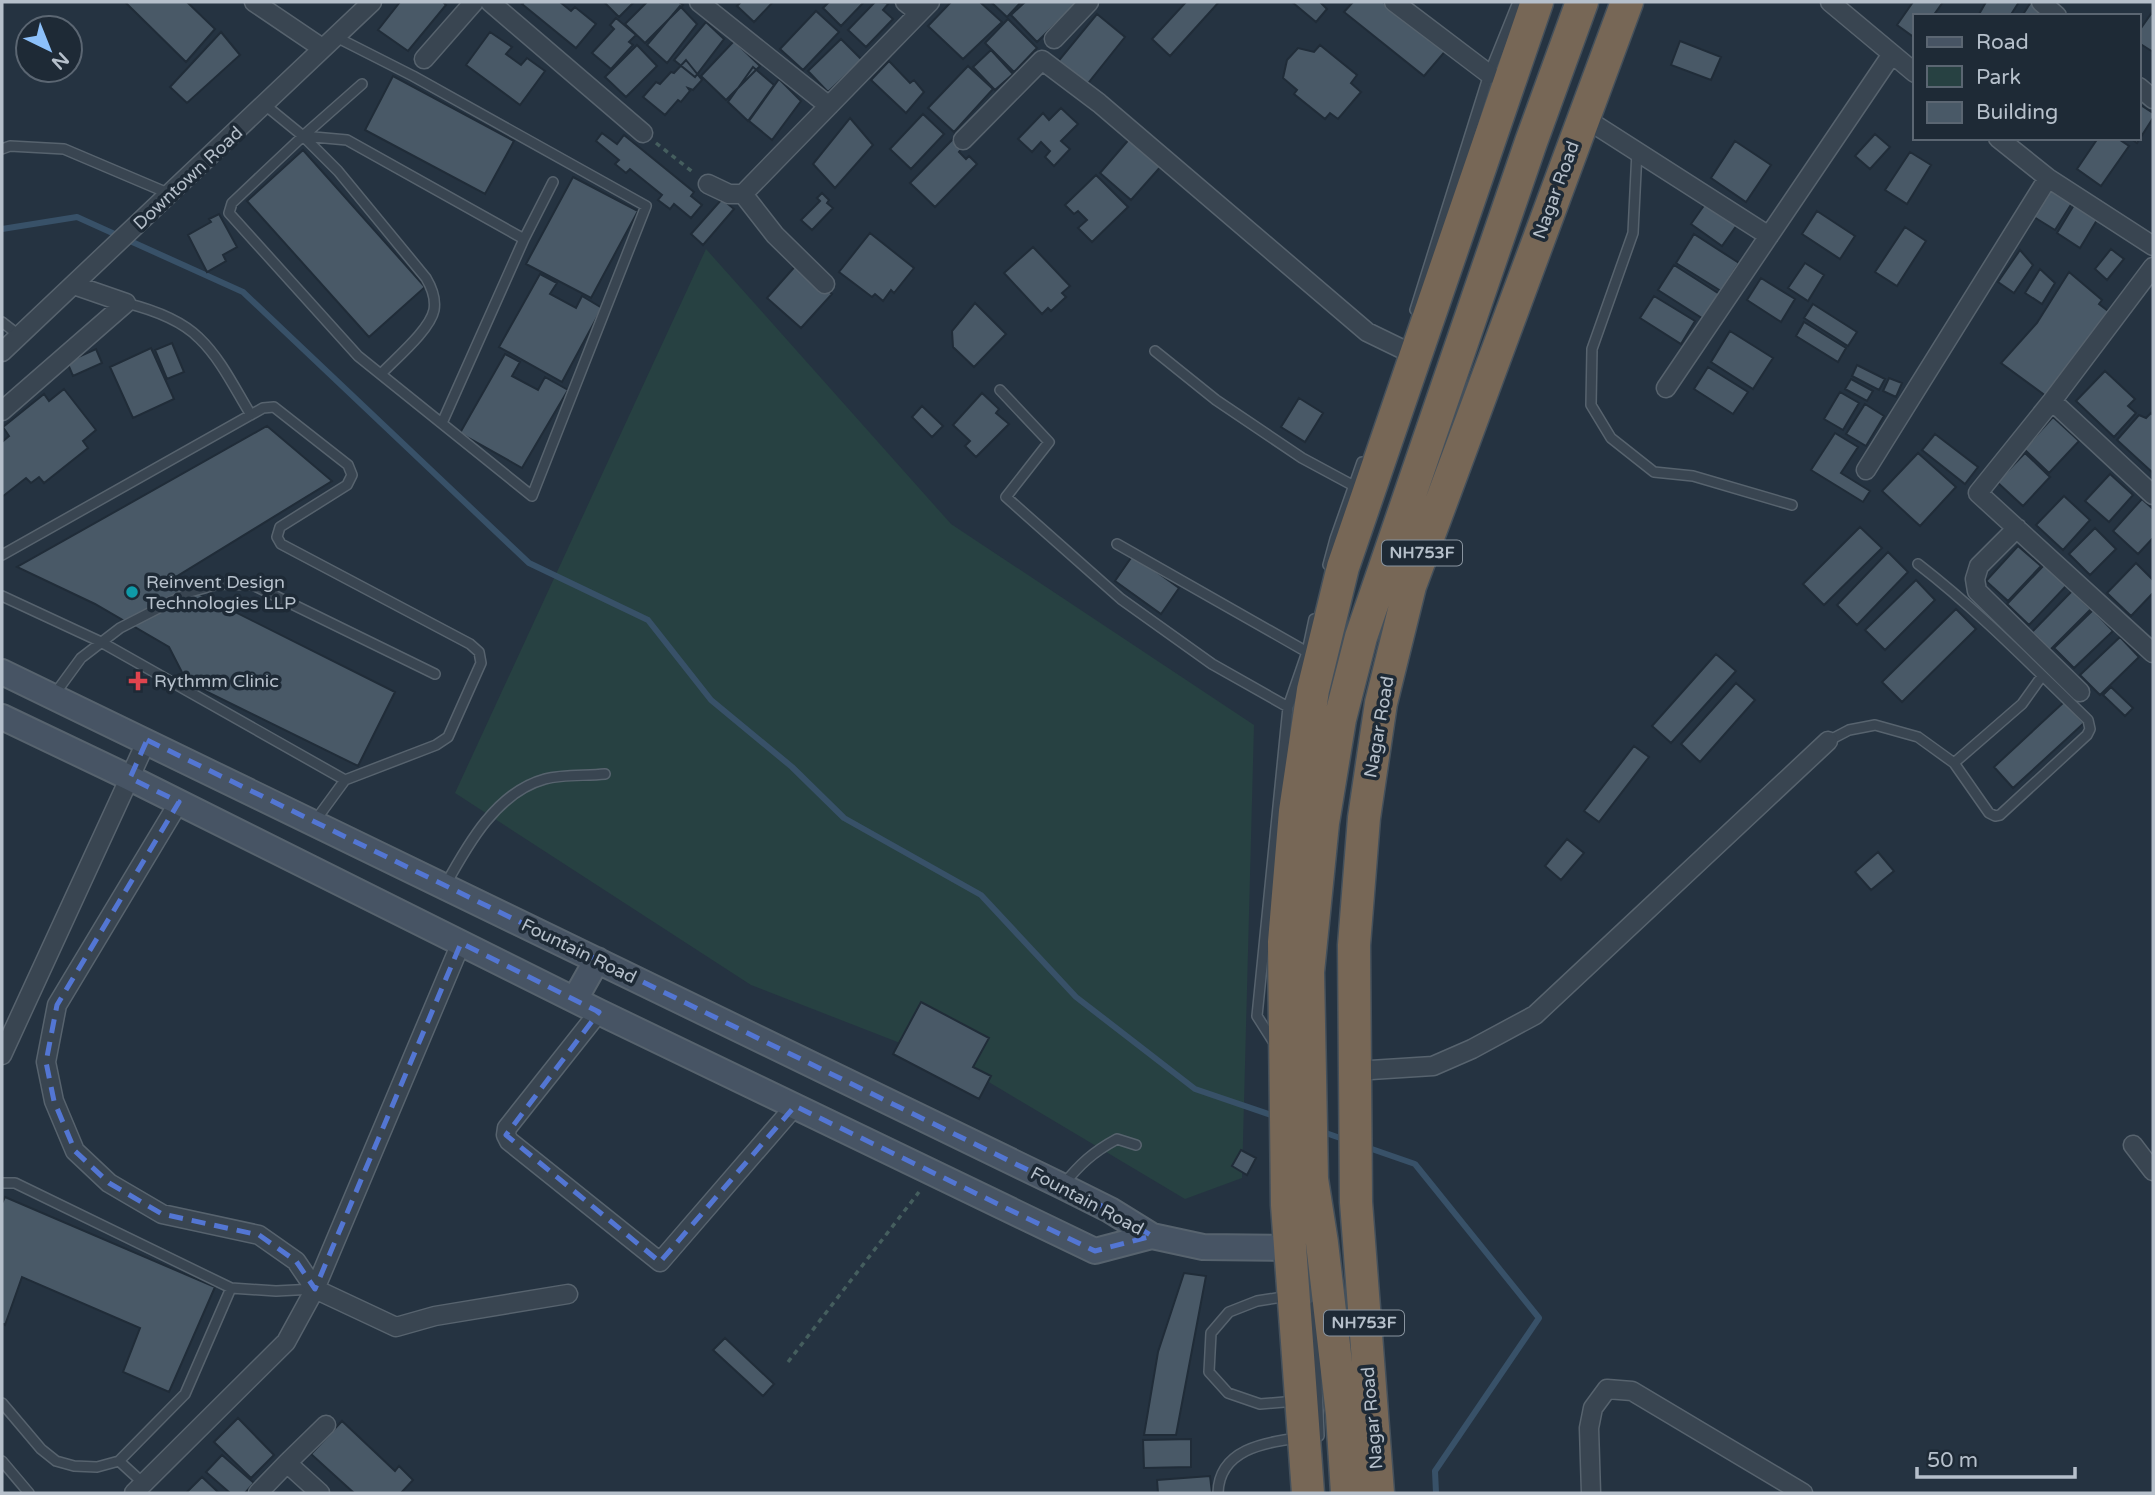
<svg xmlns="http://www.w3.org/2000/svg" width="2155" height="1495" font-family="'Varela Round',sans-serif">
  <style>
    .green { fill: #274142 }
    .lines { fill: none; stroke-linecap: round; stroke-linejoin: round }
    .stream { stroke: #385168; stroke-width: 6 }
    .building { fill: #495967; stroke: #202c38; stroke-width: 2 }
    .lane-casing { stroke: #57636e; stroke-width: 12 }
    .street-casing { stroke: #57636e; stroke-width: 21 }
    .secondary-casing { stroke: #57636e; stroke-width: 28 }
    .highway-casing { stroke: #44505b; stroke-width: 35 }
    .path { stroke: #455e5e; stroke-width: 3.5; stroke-dasharray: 5 5; stroke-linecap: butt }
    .lane { stroke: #394551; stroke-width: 9 }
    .street { stroke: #394551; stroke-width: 18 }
    .secondary { stroke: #475464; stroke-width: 24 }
    .highway { stroke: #776756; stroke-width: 32 }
    .marked { fill: none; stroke: #5376d3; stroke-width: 5; stroke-dasharray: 14 9; stroke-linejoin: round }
    .culture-dot { fill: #0f9aa8; stroke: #1e2a36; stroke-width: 2.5 }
    .health-dot { fill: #e0444e; stroke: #1e2a36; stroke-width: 2.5 }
    .labels { text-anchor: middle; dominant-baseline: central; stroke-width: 7; stroke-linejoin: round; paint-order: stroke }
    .shield { fill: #1e2a36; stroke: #88939e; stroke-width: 2 }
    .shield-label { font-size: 16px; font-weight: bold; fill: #b6c0cb }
    .street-label { font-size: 18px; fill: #b6c0cb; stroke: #1e2a36 }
    .poi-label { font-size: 18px; fill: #b6c0cb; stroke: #1e2a36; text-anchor: start }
  </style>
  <rect width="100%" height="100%" fill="#253341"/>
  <!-- green -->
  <path class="green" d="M 706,249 L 951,524 L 1254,725 L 1242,1178 L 1185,1199 L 967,1069 L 751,985 L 455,793 Z"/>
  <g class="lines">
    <!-- stream -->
    <path class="stream" d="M 2,229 L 77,217 L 243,292 L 529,563 L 648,620 L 711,700 L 792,767 L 844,818 L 981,895 L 1076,997 L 1195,1089 L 1277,1117
      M 1320,1131 L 1346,1140
      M 1366,1147 L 1415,1164 L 1539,1318 L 1435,1471 L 1436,1493"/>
  </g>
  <!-- building -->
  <path class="building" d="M 125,2 L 187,2 L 215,29 L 186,62 Z
    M 400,2 L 443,2 L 446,5 L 408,51 L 378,30 Z
    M 524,2 L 560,2 L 571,11 L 575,7 L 596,24 L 576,48 L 522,4 Z
    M 604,2 L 634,2 L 619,17 Z
    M 647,2 L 679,2 L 683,5 L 645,43 L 625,24 Z
    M 741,2 L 773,2 L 754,22 L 737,6 Z
    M 829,2 L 864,2 L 841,26 L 823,8 Z
    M 875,2 L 889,3 L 883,10 L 893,19 L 866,47 L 848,30 Z
    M 951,2 L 980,2 L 1002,22 L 963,59 L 928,26 Z
    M 991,2 L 1021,2 L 1007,17 Z
    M 1025,2 L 1078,2 L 1037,42 L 1011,15 Z
    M 1186,2 L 1219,2 L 1170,56 L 1152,39 Z
    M 1292,2 L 1320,2 L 1327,9 L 1316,22 Z
    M 1353,2 L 1383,2 L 1432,42 L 1435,38 L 1448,48 L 1424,76 L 1344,12 Z
    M 1913,2 L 1943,2 L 1933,16 L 1915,16 L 1915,38 L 1897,25 Z
    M 1986,2 L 2019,2 L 2010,16 L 1978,16 Z
    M 2031,2 L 2048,16 L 2022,16 Z
    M 680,6 L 697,24 L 667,63 L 647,45 Z
    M 816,11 L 839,32 L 803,70 L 780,49 Z
    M 2153,11 L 2153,52 L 2139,43 L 2139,31 Z
    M 1097,14 L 1125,37 L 1085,87 L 1056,64 Z
    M 616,18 L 636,35 L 629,42 L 633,45 L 611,69 L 592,53 L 614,29 L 610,25 Z
    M 1008,19 L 1037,48 L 1014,72 L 985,43 Z
    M 706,22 L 724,39 L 695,77 L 674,60 Z
    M 221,32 L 240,55 L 187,103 L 170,87 Z
    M 490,32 L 512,47 L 506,54 L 521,65 L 527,58 L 545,71 L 520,105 L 466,65 Z
    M 841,39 L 862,60 L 828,92 L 808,71 Z
    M 734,41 L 760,66 L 726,100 L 701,76 Z
    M 1680,41 L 1721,57 L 1711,80 L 1671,65 Z
    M 637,45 L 657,66 L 626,97 L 605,77 Z
    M 1320,45 L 1357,75 L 1351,83 L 1361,92 L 1338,119 L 1330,113 L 1325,119 L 1294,94 L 1297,90 L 1283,78 L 1287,60 L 1298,48 L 1314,52 Z
    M 991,50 L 1013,74 L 995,90 L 973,67 Z
    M 686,60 L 702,80 L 693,90 L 688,88 L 690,91 L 681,102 L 678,100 L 665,115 L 643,97 L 656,82 L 660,84 L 671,72 L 674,73 Z
    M 889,61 L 910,83 L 914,80 L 924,92 L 906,113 L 871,80 Z
    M 968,66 L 993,89 L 954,132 L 928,108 Z
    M 753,67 L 774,85 L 748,121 L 728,102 Z
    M 393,76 L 514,141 L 485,194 L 365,130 Z
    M 779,79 L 801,101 L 772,140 L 749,121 Z
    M 2139,104 L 2153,113 L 2153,118 L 2137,143 L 2130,138 L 2139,138 Z
    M 1061,108 L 1078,124 L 1061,141 L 1070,149 L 1054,166 L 1045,157 L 1050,151 L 1041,142 L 1032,152 L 1018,139 L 1043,113 L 1049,120 Z
    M 923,114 L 944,134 L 911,169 L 890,149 Z
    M 850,118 L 873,145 L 835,188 L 813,164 Z
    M 602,133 L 617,144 L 624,135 L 694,192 L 691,196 L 702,205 L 691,218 L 674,204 L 670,209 L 658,200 L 662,195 L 630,169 L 626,173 L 615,164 L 619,160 L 596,141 Z
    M 1875,134 L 1890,147 L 1870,169 L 1855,156 Z
    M 1131,137 L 1163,164 L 1131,200 L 1100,173 Z
    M 2098,138 L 2117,138 L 2129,146 L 2101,186 L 2077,169 Z
    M 953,139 L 962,148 L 959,152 L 966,159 L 969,156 L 977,164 L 935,207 L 910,183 Z
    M 1735,141 L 1771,165 L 1746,202 L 1711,178 Z
    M 303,150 L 425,287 L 369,337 L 247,201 Z
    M 1910,152 L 1931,165 L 1907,204 L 1885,190 Z
    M 1096,175 L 1128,207 L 1092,242 L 1078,228 L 1087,220 L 1078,211 L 1074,214 L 1065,205 Z
    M 573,177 L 638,211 L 591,298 L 526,264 Z
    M 2051,190 L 2072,203 L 2055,230 L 2034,217 Z
    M 822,193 L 829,200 L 827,203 L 833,208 L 812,230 L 801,220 L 820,201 L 817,198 Z
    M 722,199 L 734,209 L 703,245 L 691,234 Z
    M 1705,204 L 1737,225 L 1722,246 L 1691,224 Z
    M 2074,205 L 2097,220 L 2080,248 L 2057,233 Z
    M 1817,211 L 1855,236 L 1840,259 L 1802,234 Z
    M 219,214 L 237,247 L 223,255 L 226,261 L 207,272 L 188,235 L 211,222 L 209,219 Z
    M 1905,227 L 1926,241 L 1897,286 L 1875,272 Z
    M 870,233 L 914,268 L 894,293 L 891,290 L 883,301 L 875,294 L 872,297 L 839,272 Z
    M 1694,234 L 1739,263 L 1721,291 L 1676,263 Z
    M 1033,247 L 1070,286 L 1062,293 L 1066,297 L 1051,311 L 1048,308 L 1042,314 L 1004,273 Z
    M 2111,249 L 2124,259 L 2107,280 L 2095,269 Z
    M 2020,250 L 2033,265 L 2014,293 L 1998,282 Z
    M 798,263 L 832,294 L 801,328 L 767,298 Z
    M 1805,263 L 1824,275 L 1808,301 L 1788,288 Z
    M 1674,265 L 1721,295 L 1705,320 L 1658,290 Z
    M 2040,269 L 2055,283 L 2042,304 L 2025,293 Z
    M 2069,272 L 2102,300 L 2099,304 L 2108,311 L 2111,308 L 2116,312 L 2050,399 L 2001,363 L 2037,323 Z
    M 540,274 L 557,283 L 550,294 L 576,308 L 582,296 L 602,308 L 562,382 L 499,347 Z
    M 1761,278 L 1795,299 L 1781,322 L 1747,300 Z
    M 1654,296 L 1695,321 L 1681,344 L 1640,318 Z
    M 975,303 L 1006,334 L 974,367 L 953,347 L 952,331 Z
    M 1813,304 L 1857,332 L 1848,346 L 1804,318 Z
    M 1804,322 L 1846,348 L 1838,362 L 1796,336 Z
    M 1730,331 L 1773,358 L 1753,389 L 1711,362 Z
    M 172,343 L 184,372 L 167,379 L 155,350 Z
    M 151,348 L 174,399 L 133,418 L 110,367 Z
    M 96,349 L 102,363 L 73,376 L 67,362 Z
    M 505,354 L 520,362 L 512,376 L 538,390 L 545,377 L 568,390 L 522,468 L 460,433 Z
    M 1857,365 L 1885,379 L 1879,390 L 1852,376 Z
    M 1708,367 L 1748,392 L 1733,414 L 1694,389 Z
    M 2105,371 L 2135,399 L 2128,406 L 2136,413 L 2114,437 L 2076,401 Z
    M 1889,378 L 1902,383 L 1896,397 L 1883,391 Z
    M 1851,379 L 1873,391 L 1867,401 L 1845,389 Z
    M 64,389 L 96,430 L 83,441 L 88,448 L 44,483 L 39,477 L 31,483 L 26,478 L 2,497 L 2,442 L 9,436 L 3,427 L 44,394 L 49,401 Z
    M 1840,392 L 1859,403 L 1843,430 L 1824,419 Z
    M 982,393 L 999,409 L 996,413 L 1009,424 L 976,457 L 965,446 L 970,441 L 953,425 Z
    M 1299,398 L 1323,413 L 1305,442 L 1281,427 Z
    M 1865,404 L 1884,416 L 1866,446 L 1846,434 Z
    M 922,406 L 943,426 L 932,437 L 912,417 Z
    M 2151,413 L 2153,415 L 2153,473 L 2117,440 L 2139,415 L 2146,418 Z
    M 2053,417 L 2079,441 L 2049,473 L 2024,449 Z
    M 267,426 L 332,481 L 171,580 L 395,692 L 358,766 L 187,682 L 169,647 L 95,604 L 17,567 Z
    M 1835,433 L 1858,447 L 1841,473 L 1870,491 L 1863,502 L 1811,470 Z
    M 1935,434 L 1978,467 L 1965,484 L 1922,450 Z
    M 1918,453 L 1956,487 L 1920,526 L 1882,491 Z
    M 2025,453 L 2050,477 L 2023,506 L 1997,482 Z
    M 2110,474 L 2133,495 L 2109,522 L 2085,501 Z
    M 2064,496 L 2090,520 L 2063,550 L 2036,525 Z
    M 2142,499 L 2153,509 L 2153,538 L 2138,554 L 2113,531 Z
    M 1860,527 L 1882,548 L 1824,605 L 1803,584 Z
    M 2095,528 L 2116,549 L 2090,575 L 2069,554 Z
    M 2018,546 L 2041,566 L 2008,601 L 1986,581 Z
    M 1888,552 L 1908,572 L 1857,625 L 1837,605 Z
    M 1133,555 L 1179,588 L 1161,614 L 1115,581 Z
    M 2136,563 L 2153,580 L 2153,593 L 2131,616 L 2107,593 Z
    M 2045,564 L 2067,585 L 2029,625 L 2007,604 Z
    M 1916,580 L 1935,600 L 1885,650 L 1865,630 Z
    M 2072,591 L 2091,609 L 2050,650 L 2032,632 Z
    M 1956,609 L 1976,629 L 1902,702 L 1882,682 Z
    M 2093,610 L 2113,631 L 2074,668 L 2054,648 Z
    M 2120,637 L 2139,657 L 2100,695 L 2080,675 Z
    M 1716,654 L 1736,671 L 1671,743 L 1652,726 Z
    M 1736,683 L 1755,700 L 1700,762 L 1681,744 Z
    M 2111,687 L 2133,708 L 2125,716 L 2103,695 Z
    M 2064,702 L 2084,723 L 2013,788 L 1994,767 Z
    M 1634,746 L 1649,757 L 1599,822 L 1584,811 Z
    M 1567,839 L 1584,853 L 1561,880 L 1545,866 Z
    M 1878,852 L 1894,871 L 1871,890 L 1855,872 Z
    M 921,1002 L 989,1038 L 973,1067 L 991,1076 L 979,1099 L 893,1054 Z
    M 1241,1150 L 1256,1158 L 1247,1175 L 1232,1166 Z
    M 5,1197 L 215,1287 L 169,1392 L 123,1372 L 140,1328 L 22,1277 L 5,1325 L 2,1323 L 2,1203 Z
    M 1184,1273 L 1206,1276 L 1176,1435 L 1144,1435 L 1158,1352 Z
    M 725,1338 L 774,1384 L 763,1396 L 713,1350 Z
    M 238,1418 L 274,1455 L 251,1478 L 214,1442 Z
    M 342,1421 L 395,1471 L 399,1466 L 413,1480 L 401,1493 L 354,1493 L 311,1454 Z
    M 1191,1439 L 1191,1467 L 1144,1468 L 1143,1440 Z
    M 222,1455 L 254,1483 L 245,1493 L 230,1493 L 206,1472 Z
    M 1210,1476 L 1212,1493 L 1158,1493 L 1157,1480 Z
    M 202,1477 L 219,1493 L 189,1493 L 187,1492 Z"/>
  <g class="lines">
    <!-- lane casing -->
    <g class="lane-casing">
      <path id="lane" d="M 336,37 L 413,76 L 646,206 L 532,496 L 358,356 L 229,213 L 232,203 L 303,136 L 362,84
        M 265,105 L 303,136 L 338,171 L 426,278 C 432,288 436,298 434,310 C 430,330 395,359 381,374
        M 303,136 L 347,140 L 524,239
        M 2,149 L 10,146 L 64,149 L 170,194
        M 1637,151 L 1633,233 L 1592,349 L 1591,405 L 1611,438 L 1654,472 L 1693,476 L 1792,505
        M 126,303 C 150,309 181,320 199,338 C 221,359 235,389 251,415
        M 1415,310 L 1489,74 L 1518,2
        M 2,322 L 20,336
        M 1155,351 L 1216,400 L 1302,458 L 1354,486
        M 1000,390 L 1049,442 L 1006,497 L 1121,599 L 1212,664 L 1288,707
        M 442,423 L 524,239 L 553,182
        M 1117,544 L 1307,652
        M 2,555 L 263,408 L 274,407 L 348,465 L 352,475 L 347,485 L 280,527 L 277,537 L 281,544 L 470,644 L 479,652 L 481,663 L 448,737 L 436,745 L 345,780 L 315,821
        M 1328,565 L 1335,539 L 1362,462
        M 2,596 L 101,642 L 345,780
        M 54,695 L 81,658 L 120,628 L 190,592 L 219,584 L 253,585 L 435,674
        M 1828,741 L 1849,730 L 1875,725 L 1918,737 L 1954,763 L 1989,813 L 1995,816 L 2000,815 L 2087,735 L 2090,729 L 2088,720 C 2033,667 1979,611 1918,564
        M 1954,763 L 2022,704 L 2042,676
        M 446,884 C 468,844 497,792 545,779 C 563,774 586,776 605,774
        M 1276,1046 L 1257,1016 L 1288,707 L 1307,652 L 1314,619
        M 2,1183 L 15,1183 L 231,1288 L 276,1291 L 315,1289
        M 1063,1185 C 1080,1164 1093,1152 1117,1139 L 1136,1145
        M 1289,1296 L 1257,1301 L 1229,1312 L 1211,1333 L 1209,1372 L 1228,1393 L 1260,1404 L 1296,1401
        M 1314,1306 L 1319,1436
        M 2,1403 L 41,1449 L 56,1461 L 74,1466 L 97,1467 L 119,1461 L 185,1394 L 231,1288
        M 2,1461 L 29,1493
        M 119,1461 L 143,1483
        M 1218,1493 C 1219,1450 1264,1442 1299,1438"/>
    </g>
    <!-- street casing -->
    <g class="street-casing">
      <path id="street" d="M 254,2 L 322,48
        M 490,2 L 643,133
        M 699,2 L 829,106
        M 905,2 L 919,13
        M 1394,2 L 1489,74
        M 1830,2 L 1915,73
        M 2041,2 L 2057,16
        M 1054,39 L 1089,2
        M 424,59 L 474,2
        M 2139,87 L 2153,99
        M 1583,117 L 1769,236
        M 1998,138 L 2048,178 L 2153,246
        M 963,140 L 1042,60 L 1099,103 L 1367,332 L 1402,349
        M 708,184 L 729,194 L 743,194 L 930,2
        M 743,194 L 775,235 L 825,284
        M 2153,267 L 2052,401 L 1978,493 L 2153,653
        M 2,352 L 372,2
        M 1666,388 L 1892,54
        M 2052,401 L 2153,495
        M 2,411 L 126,303 L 74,285
        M 1866,470 L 2048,178
        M 2017,528 L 1979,566 L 1975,579 L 1977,591 L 2080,692
        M 179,802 L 57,1005 L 46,1062 L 54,1101 L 75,1151 L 109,1183 L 162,1214 L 259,1235 L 296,1261 L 315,1289 L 396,1327 L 435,1316 L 568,1294
        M 599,1012 L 507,1128 L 506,1135 L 509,1141 L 660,1262 L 795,1106
        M 2,1055 L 147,740
        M 1355,1071 L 1433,1066 L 1472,1049 L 1535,1015 L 1828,741
        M 2133,1145 L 2153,1171
        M 287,1463 L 326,1425
        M 134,1493 L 286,1342 L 315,1289 L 461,943
        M 258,1493 L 287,1463 L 320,1493
        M 1591,1493 L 1589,1428 L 1593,1408 L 1607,1389 L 1632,1391 L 1803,1493"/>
    </g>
    <!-- secondary casing -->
    <g class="secondary-casing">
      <path id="secondary" d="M 2,672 L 1062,1186 L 1110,1210 L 1152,1236 L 1203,1247 L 1290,1248
        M 2,717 L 130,778 L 599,1012 L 1095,1251 L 1152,1236
        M 575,999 L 597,960"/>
    </g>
    <!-- highway casing -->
    <g class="highway-casing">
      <path id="highway" d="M 1308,1493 L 1287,1205 L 1284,942 L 1295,811 L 1313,690 L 1343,567 L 1537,2
        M 1347,1493 L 1342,1414 L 1322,1243 L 1312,1179 L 1308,972 L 1323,823 L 1340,719 L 1361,637 L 1531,142 L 1582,2
        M 1378,1493 L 1356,1202 L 1354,945 L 1364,818 L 1381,703 L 1410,586 L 1627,2"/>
    </g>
    <!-- path -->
    <path class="path" d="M 656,143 L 694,173
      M 788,1362 L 919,1192"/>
    <!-- lane -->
    <use href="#lane" class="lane"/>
    <!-- street -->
    <use href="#street" class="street"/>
    <!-- secondary -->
    <use href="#secondary" class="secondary"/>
    <!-- highway -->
    <use href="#highway" class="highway"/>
  </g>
  <!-- marked area -->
  <path class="marked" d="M 147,740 L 1110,1210 L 1152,1236 L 1095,1251 L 795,1106 L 660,1262 L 506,1135 L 599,1012 L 461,943 L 315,1289 L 296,1261 L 259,1235 L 162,1214 L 109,1183 L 75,1151 L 54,1101 L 46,1062 L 57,1005 L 179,802 L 130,778 Z"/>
  <!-- markers -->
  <circle class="culture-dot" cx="132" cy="592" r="7"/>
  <path class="health-dot" d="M134.5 670.5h7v7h7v7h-7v7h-7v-7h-7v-7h7z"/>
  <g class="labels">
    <!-- shield labels -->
    <g class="shield">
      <rect x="1382" y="540.5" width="80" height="25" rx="5"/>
      <rect x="1324" y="1310.5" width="80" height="25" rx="5"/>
    </g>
    <g class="shield-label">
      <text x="1422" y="553">NH753F</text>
      <text x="1364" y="1323">NH753F</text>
    </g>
    <!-- street labels -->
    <g class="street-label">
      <text transform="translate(188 178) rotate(-43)">Downtown Road</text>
      <text transform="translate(1556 190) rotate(-70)">Nagar Road</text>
      <text transform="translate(1379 727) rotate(-80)">Nagar Road</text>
      <text transform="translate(579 951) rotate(26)">Fountain Road</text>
      <text transform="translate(1087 1201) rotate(28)">Fountain Road</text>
      <text transform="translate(1372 1418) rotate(-95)">Nagar Road</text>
    </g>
    <!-- poi labels -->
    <g class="poi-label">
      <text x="146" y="582">Reinvent Design<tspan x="146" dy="21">Technologies LLP</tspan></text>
      <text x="154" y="681">Rythmm Clinic</text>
    </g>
  </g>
  <!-- border -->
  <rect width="2155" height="1495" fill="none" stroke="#b6c0cb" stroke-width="7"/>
  <!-- legend -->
  <rect x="1913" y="14" width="228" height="126" fill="#1e2a36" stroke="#5b6672" stroke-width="2"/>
  <rect x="1927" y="37" width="35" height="10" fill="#475464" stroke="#5b6672" stroke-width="2"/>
  <text x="1976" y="49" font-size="21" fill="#b6c0cb">Road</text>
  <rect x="1927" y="66" width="35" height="21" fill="#274142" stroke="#5b6672" stroke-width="2"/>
  <text x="1976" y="84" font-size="21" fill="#b6c0cb">Park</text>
  <rect x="1927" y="102" width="35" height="21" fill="#495967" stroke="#5b6672" stroke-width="2"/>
  <text x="1976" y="119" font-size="21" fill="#b6c0cb">Building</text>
  <!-- north arrow -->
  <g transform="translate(49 49) rotate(137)"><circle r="33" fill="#1e2a36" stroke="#5b6672" stroke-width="2"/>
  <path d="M0-5L12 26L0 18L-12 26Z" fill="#8cc0fa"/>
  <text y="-10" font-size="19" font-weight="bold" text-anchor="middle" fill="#b6c0cb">N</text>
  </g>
  <!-- scale -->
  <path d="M1917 1467v10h158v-10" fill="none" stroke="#b6c0cb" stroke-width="3.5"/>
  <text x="1927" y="1467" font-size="21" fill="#b6c0cb" stroke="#1e2a36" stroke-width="5" paint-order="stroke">50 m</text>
</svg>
